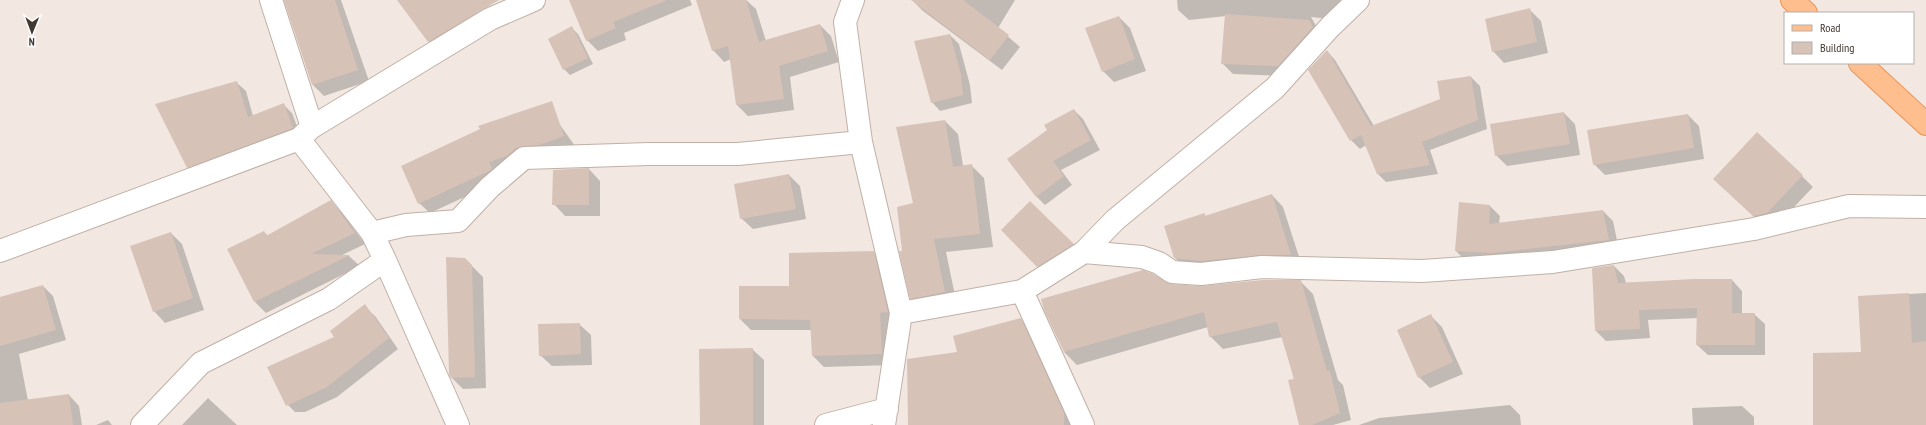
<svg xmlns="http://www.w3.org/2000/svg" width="1926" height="425" font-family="'PT Sans Narrow',sans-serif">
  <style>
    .shadow { fill: #0003 }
    .building { fill: #d7c2b8 }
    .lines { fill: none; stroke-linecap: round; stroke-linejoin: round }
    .street-casing { stroke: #c0b0a6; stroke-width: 24 }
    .primary-casing { stroke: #ec9355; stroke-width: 24 }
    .street { stroke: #fff; stroke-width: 22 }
    .primary { stroke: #ffbe8d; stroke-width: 22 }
  </style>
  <rect width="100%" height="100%" fill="#f2e8e1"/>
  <!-- shadow -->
  <path class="shadow" d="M 284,0 L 341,0 L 369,81 L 324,96 L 313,85 Z
    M 399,0 L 469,0 L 487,24 L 440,52 L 429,41 Z
    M 583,0 L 690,0 L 692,5 L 624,33 L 626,40 L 598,51 L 587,40 Z
    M 738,0 L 746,0 L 756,9 L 766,41 L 820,25 L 831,36 L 839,62 L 790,77 L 794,110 L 748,116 L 737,105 L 731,59 L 724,62 L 713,50 Z
    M 912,0 L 1015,0 L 998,28 L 1020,47 L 1002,70 L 923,11 Z
    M 1177,0 L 1349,0 L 1341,20 L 1311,17 L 1323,38 L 1289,76 L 1233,74 L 1222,63 L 1226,16 L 1189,20 L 1178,10 Z
    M 1530,10 L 1541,21 L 1548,53 L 1504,63 L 1493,51 Z
    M 1119,17 L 1130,28 L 1146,71 L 1114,82 L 1103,71 Z
    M 572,28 L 578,34 L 593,64 L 570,75 L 564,69 Z
    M 950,35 L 959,44 L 970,85 L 972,103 L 940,111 L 932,102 Z
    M 1327,51 L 1335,60 L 1374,126 L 1441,100 L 1471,77 L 1480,86 L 1487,129 L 1430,150 L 1438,174 L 1386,182 L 1377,173 L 1366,145 L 1360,149 L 1351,140 L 1310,70 Z
    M 236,82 L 246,91 L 253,116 L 283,104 L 292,113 L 301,137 L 197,176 L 187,167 Z
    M 1074,110 L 1083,119 L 1100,150 L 1061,170 L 1072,185 L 1045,205 L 1036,196 Z
    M 1564,113 L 1575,124 L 1580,155 L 1507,166 L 1496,155 Z
    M 553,115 L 575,146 L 430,213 L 419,203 Z
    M 1688,115 L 1699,126 L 1704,159 L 1605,175 L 1594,164 Z
    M 945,121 L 958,134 L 963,166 L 971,165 L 984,178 L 993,247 L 946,252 L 957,305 L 925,311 L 911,298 L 903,252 L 914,204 Z
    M 589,169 L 600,181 L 600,216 L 565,216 L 554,204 L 554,171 Z
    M 789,175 L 800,186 L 806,219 L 753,229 L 741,218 Z
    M 1802,176 L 1813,187 L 1778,224 L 1765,227 L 1714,179 Z
    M 1272,195 L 1283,207 L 1302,266 L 1186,269 L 1175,258 L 1204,215 L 1206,216 Z
    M 330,201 L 342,213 L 365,244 L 342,255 L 349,256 L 360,266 L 266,313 L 255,302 L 264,232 L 268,236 Z
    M 1030,202 L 1084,255 L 1049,277 L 1002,230 Z
    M 1490,206 L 1500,216 L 1499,223 L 1603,211 L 1613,221 L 1619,250 L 1466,261 L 1456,251 Z
    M 171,233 L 182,244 L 204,310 L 165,323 L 154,311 Z
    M 873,252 L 885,264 L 898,323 L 893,365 L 824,367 L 813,356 L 812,330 L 751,330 L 740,319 L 740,287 L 790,287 Z
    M 465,259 L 483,277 L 486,388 L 463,389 L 452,378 Z
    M 1614,266 L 1624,276 L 1626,283 L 1732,280 L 1742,291 L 1742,314 L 1754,314 L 1765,324 L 1765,355 L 1708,355 L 1697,345 L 1698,318 L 1648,320 L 1650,338 L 1606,341 L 1596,331 Z
    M 1300,281 L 1313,294 L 1338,380 L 1343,385 L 1351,420 L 1333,425 L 1306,425 L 1283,337 L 1223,349 L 1210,336 L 1208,327 L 1077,365 L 1064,352 L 1170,285 L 1200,287 Z
    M 43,286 L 53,296 L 66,340 L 19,354 L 28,401 L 69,395 L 79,406 L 82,425 L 0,425 L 0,298 Z
    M 1926,293 L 1926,425 L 1834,425 L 1862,353 L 1859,297 Z
    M 364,306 L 375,316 L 398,349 L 337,397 L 305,412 L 295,412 L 285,402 L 336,337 Z
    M 1431,316 L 1442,327 L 1463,374 L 1430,388 L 1419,377 Z
    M 1020,319 L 1032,331 L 1074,425 L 909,425 L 958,353 Z
    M 579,324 L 591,335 L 592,365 L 552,366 L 540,355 Z
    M 752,349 L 764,360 L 764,425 L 701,425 Z
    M 208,398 L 237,425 L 182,425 Z
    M 1510,405 L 1520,415 L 1521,425 L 1359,425 L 1379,418 Z
    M 1742,406 L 1754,417 L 1754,425 L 1693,425 L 1692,408 Z
    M 108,420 L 112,425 L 96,425 Z"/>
  <!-- building -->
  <path class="building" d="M 284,0 L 335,0 L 358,70 L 312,85 Z
    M 397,0 L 499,0 L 428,42 Z
    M 569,0 L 665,0 L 665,1 L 613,22 L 616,28 L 586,41 Z
    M 696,0 L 746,0 L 759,42 L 820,24 L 828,51 L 779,66 L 784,99 L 736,105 L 728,46 L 712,51 Z
    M 911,0 L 963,0 L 1009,35 L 990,60 Z
    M 1530,8 L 1537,42 L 1492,52 L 1485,19 Z
    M 1225,14 L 1309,20 L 1313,27 L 1278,66 L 1221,64 Z
    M 1119,16 L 1135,59 L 1102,72 L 1085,28 Z
    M 572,26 L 588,58 L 563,70 L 548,39 Z
    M 950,34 L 961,75 L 963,95 L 931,103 L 914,41 Z
    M 1327,50 L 1371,126 L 1440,99 L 1437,81 L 1471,76 L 1478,120 L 1422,142 L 1430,165 L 1377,174 L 1361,135 L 1350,141 L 1308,70 Z
    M 237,81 L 248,117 L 284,103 L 293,128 L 187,168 L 155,104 Z
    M 552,101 L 564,136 L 539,145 L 524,146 L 516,148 L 507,156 L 489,162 L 492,168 L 491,170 L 418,204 L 401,166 L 480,129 L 478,126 Z
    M 1074,109 L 1091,140 L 1053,161 L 1064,176 L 1036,197 L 1007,159 L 1047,130 L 1044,125 Z
    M 1564,112 L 1570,144 L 1495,156 L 1490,124 Z
    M 1688,114 L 1694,148 L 1593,165 L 1587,130 Z
    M 945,120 L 953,167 L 972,164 L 980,234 L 934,239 L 945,292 L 910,299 L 899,251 L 902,251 L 897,207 L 913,203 L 896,127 Z
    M 1757,132 L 1803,175 L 1767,213 L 1753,216 L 1713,179 Z
    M 589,168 L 589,205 L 552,205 L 553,170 Z
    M 789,174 L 796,209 L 740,219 L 734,184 Z
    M 1272,194 L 1291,255 L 1261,255 L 1201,261 L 1174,258 L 1164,226 L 1205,213 L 1205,216 Z
    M 331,200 L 355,233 L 311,254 L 350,255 L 254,302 L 227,249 L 264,231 L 266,236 Z
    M 1030,201 L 1074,244 L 1037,267 L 1001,230 Z
    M 1459,202 L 1490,205 L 1489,224 L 1603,210 L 1609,240 L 1491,253 L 1455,251 Z
    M 171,232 L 193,298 L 153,312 L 130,246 Z
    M 874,251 L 888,312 L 880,313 L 882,354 L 812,356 L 810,320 L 739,319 L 739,286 L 789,286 L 789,253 Z
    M 446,257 L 465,258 L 472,265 L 475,377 L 451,378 L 449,374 Z
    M 1614,265 L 1618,283 L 1694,279 L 1732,279 L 1732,313 L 1755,313 L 1755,345 L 1696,345 L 1697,308 L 1639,310 L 1640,329 L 1595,331 L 1592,268 Z
    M 1143,270 L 1153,274 L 1171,284 L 1200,286 L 1263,280 L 1301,280 L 1327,371 L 1330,371 L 1340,413 L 1312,425 L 1299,425 L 1288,380 L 1294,379 L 1277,322 L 1209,337 L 1204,312 L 1064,352 L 1044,310 L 1041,299 Z
    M 43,285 L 56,330 L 0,346 L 0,297 Z
    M 1909,293 L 1912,343 L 1926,341 L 1926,425 L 1813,425 L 1813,353 L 1861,352 L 1858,296 Z
    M 365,304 L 389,338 L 327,387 L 286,406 L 267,367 L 334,337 L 330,331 Z
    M 1431,314 L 1453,362 L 1418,378 L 1397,330 Z
    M 1021,318 L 1064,413 L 1064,425 L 908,425 L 907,359 L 957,352 L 953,336 Z
    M 580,323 L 581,354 L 539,356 L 538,324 Z
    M 753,348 L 753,425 L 700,425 L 699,349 Z
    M 69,394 L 73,425 L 0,425 L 0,403 Z"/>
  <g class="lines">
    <!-- street casing -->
    <g class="street-casing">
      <path id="street" d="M 271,0 L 312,127
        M 853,0 L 845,22 L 861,142 L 901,313 L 884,425
        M 372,233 L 406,225 L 458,221 L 490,187 L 524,158 L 649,154 L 738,154 L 861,142
        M 0,251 L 299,139
        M 1084,252 L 1142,257 L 1159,263 L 1172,272 L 1201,274 L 1262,267 L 1422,271 L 1553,262 L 1754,229 L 1849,206 L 1926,207
        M 385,260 L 458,425
        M 901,313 L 1022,291
        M 142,425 L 201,363 L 329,299 L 385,260 L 372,233 L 299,139 L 312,127 L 490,19 L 534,0
        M 826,425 L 887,409
        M 1083,425 L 1022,291 L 1084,252 L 1115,220 L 1275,88 L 1330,27 L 1358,0"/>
    </g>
    <!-- primary casing -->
    <g class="primary-casing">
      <path id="primary" d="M 1792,0 L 1806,13
        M 1860,63 L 1926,124"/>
    </g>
    <!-- street -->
    <use href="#street" class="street"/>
    <!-- primary -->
    <use href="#primary" class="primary"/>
  </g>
  <!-- legend -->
  <rect x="1784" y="12" width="130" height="52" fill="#ffffff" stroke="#b4afad"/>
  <rect x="1792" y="25" width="20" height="6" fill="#ffbe8d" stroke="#b4afad"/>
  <text x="1820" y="32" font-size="12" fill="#433731">Road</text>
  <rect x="1792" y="42" width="20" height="12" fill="#d7c2b8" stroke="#b4afad"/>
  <text x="1820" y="52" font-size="12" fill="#433731">Building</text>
  <!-- north arrow -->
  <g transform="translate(32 32) rotate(181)" stroke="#ffffff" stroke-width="3" paint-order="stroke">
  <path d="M0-3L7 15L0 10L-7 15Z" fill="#433731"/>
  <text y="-6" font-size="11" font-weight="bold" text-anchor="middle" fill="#433731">N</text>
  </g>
</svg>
